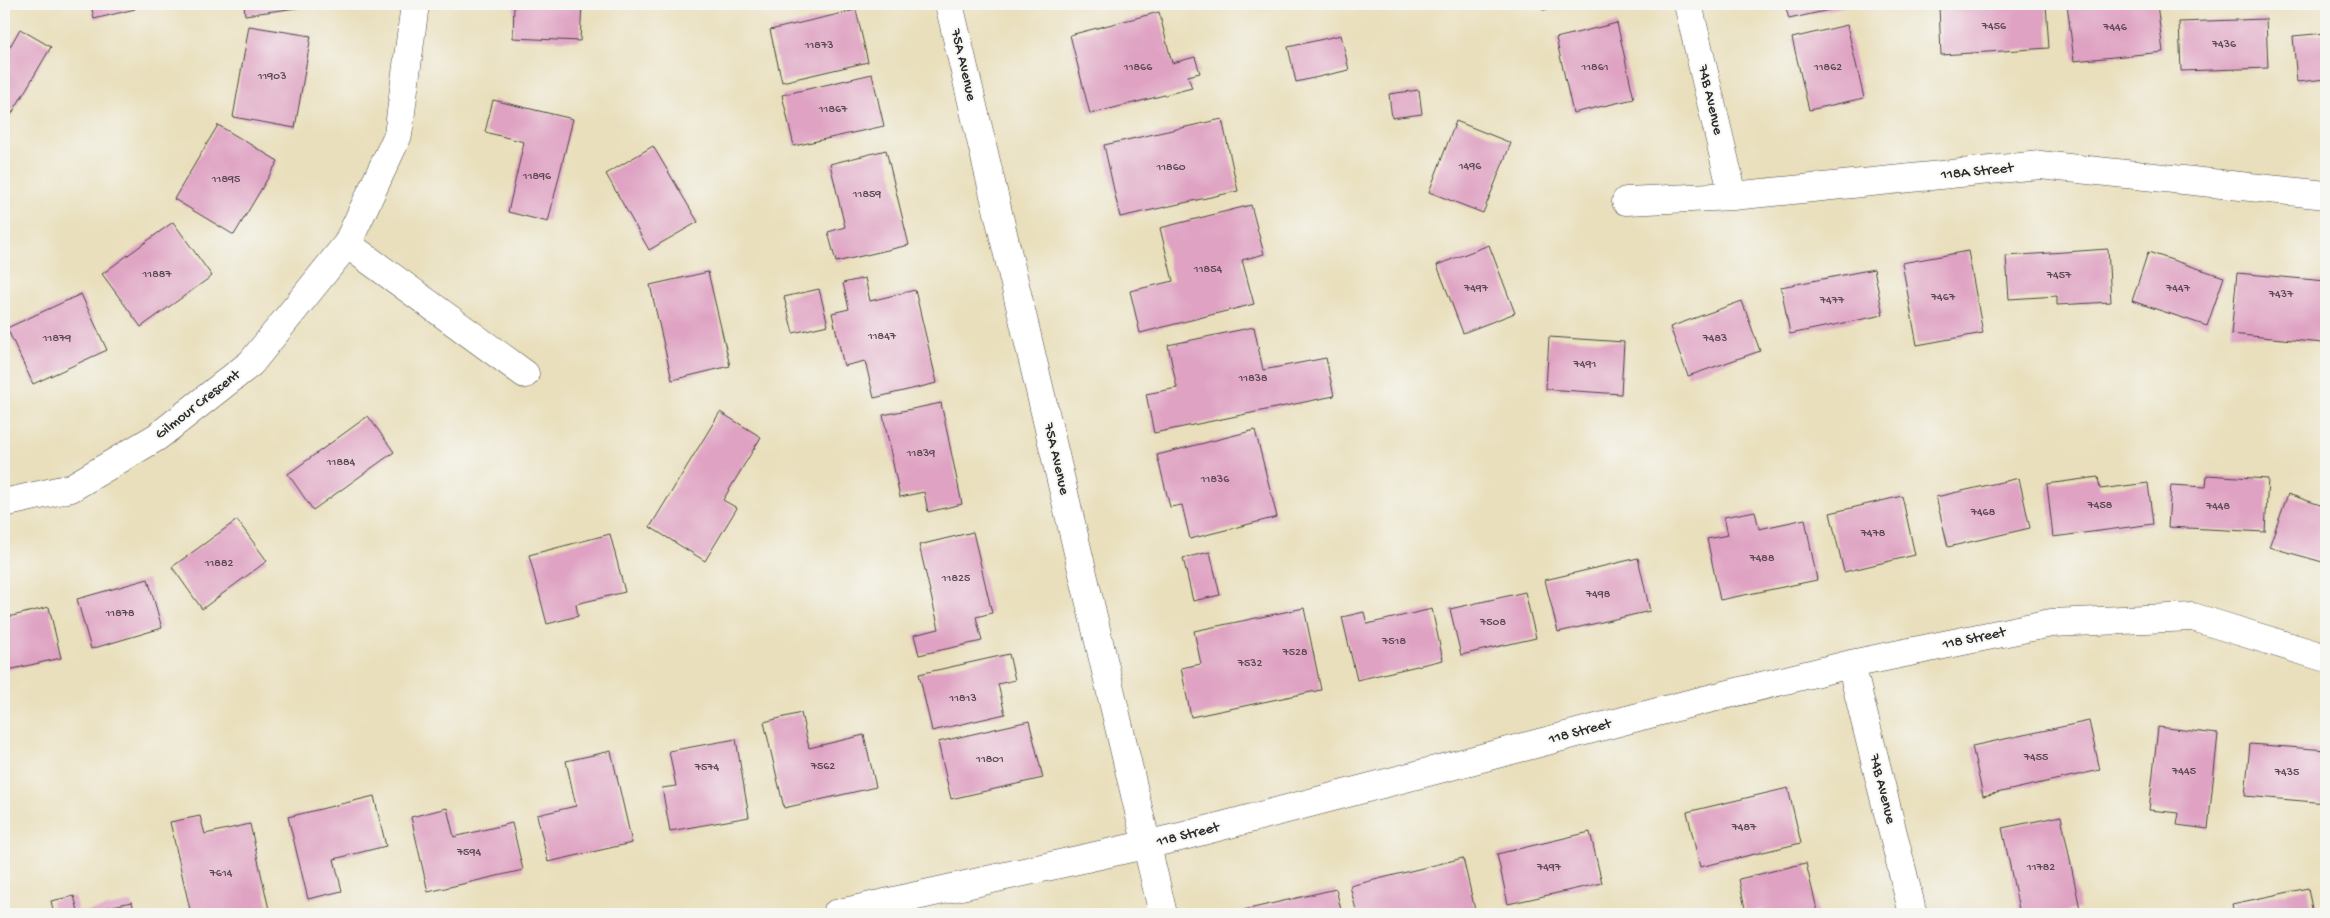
<svg xmlns="http://www.w3.org/2000/svg" width="2330" height="918" font-family="'Gochi Hand',sans-serif">
  <style>
    .building { fill: #dfa2c2 }
    .lines { fill: none; stroke-linecap: round; stroke-linejoin: round }
    .minor-casing { stroke: #484641; stroke-width: 29 }
    .minor { stroke: #fff; stroke-width: 28 }
    .labels { text-anchor: middle; dominant-baseline: central; stroke-width: 4; stroke-linejoin: round; paint-order: stroke }
    .number-label { font-size: 12px; fill: #584951 }
    .street-label { font-size: 15px; fill: #2b2b2b; stroke: #f6f6f2 }
  </style>
  <rect width="100%" height="100%" fill="#f6f6f2"/>
  <filter id="ink" filterUnits="userSpaceOnUse"><feTurbulence type="fractalNoise" baseFrequency=".02" numOctaves="2"/><feDisplacementMap in="SourceGraphic" scale="10" xChannelSelector="R" yChannelSelector="G"/><feConvolveMatrix kernelMatrix="1 2 1 2 8 2 1 2 1" color-interpolation-filters="sRGB"/></filter>
  <filter id="wash" filterUnits="userSpaceOnUse"><feTurbulence type="fractalNoise" baseFrequency=".0096" numOctaves="4" result="noise"/><feDisplacementMap in="SourceGraphic" scale="20" xChannelSelector="R" yChannelSelector="G"/><feGaussianBlur stdDeviation="1.12" result="paint"/><feColorMatrix in="noise" values="0 0 0 0 0 0 0 0 0 0 0 0 0 0 0 0 0 1.4 0 .05"/><feComposite in="paint" operator="in"/></filter>
  <g filter="url(#wash)">
    <rect width="100%" height="100%" fill="#e9dfbc"/>
    <g id="blocks">
      <!-- building -->
      <path class="building" d="M 91,4 L 134,4 L 135,9 L 94,19 Z
        M 244,4 L 311,4 L 311,6 L 245,15 Z
        M 514,4 L 582,4 L 580,41 L 513,38 Z
        M 784,4 L 809,4 L 785,10 Z
        M 1542,4 L 1568,4 L 1568,5 L 1543,10 Z
        M 1785,4 L 1851,4 L 1851,5 L 1789,19 Z
        M 1980,4 L 2046,4 L 2049,48 L 1941,55 L 1939,6 Z
        M 2067,4 L 2157,4 L 2163,52 L 2074,61 Z
        M 856,10 L 868,62 L 782,82 L 770,30 Z
        M 1159,12 L 1172,63 L 1195,57 L 1200,73 L 1188,76 L 1192,88 L 1090,114 L 1070,35 Z
        M 2266,19 L 2268,68 L 2181,71 L 2179,22 Z
        M 1617,23 L 1634,99 L 1573,113 L 1556,38 Z
        M 1847,25 L 1864,98 L 1809,110 L 1792,38 Z
        M 249,26 L 311,36 L 295,128 L 233,117 Z
        M 20,29 L 51,47 L 4,127 L 4,47 L 8,50 Z
        M 2326,33 L 2326,79 L 2297,82 L 2293,36 Z
        M 1341,35 L 1349,70 L 1296,82 L 1288,47 Z
        M 872,74 L 884,126 L 794,146 L 782,95 Z
        M 1419,90 L 1422,114 L 1392,118 L 1389,94 Z
        M 493,100 L 573,119 L 548,222 L 508,212 L 524,142 L 485,132 Z
        M 1222,119 L 1238,191 L 1120,217 L 1104,145 Z
        M 1456,121 L 1511,143 L 1483,213 L 1429,192 Z
        M 218,125 L 278,161 L 234,235 L 174,199 Z
        M 653,146 L 698,222 L 649,250 L 606,174 Z
        M 886,150 L 909,245 L 836,262 L 828,232 L 845,227 L 830,164 Z
        M 1251,205 L 1264,254 L 1242,260 L 1254,304 L 1140,333 L 1130,291 L 1173,281 L 1160,228 Z
        M 173,222 L 212,276 L 141,327 L 102,274 Z
        M 1489,245 L 1515,313 L 1463,333 L 1437,265 Z
        M 2108,249 L 2111,302 L 2057,305 L 2057,296 L 2009,299 L 2006,256 Z
        M 1968,251 L 1983,333 L 1917,345 L 1902,263 Z
        M 2148,252 L 2224,277 L 2207,326 L 2132,301 Z
        M 1874,269 L 1883,315 L 1790,334 L 1781,287 Z
        M 708,272 L 730,366 L 672,380 L 650,285 Z
        M 2237,273 L 2326,281 L 2323,343 L 2231,334 Z
        M 865,278 L 870,301 L 915,290 L 937,383 L 874,398 L 865,361 L 844,366 L 832,313 L 849,309 L 843,283 Z
        M 819,289 L 828,325 L 793,333 L 784,297 Z
        M 81,294 L 107,350 L 33,384 L 7,328 Z
        M 1742,301 L 1760,351 L 1688,376 L 1670,327 Z
        M 1254,327 L 1263,370 L 1326,358 L 1334,396 L 1154,433 L 1146,394 L 1177,388 L 1168,345 Z
        M 1549,337 L 1624,342 L 1621,394 L 1546,389 Z
        M 941,403 L 962,504 L 928,512 L 924,492 L 900,497 L 883,415 Z
        M 720,412 L 761,437 L 723,500 L 737,508 L 705,561 L 650,527 Z
        M 368,416 L 394,452 L 313,510 L 288,474 Z
        M 1255,430 L 1277,517 L 1190,539 L 1182,505 L 1170,507 L 1157,455 Z
        M 2207,475 L 2268,479 L 2265,532 L 2168,527 L 2171,485 L 2206,487 Z
        M 2098,477 L 2100,489 L 2148,483 L 2153,524 L 2053,537 L 2047,484 Z
        M 2019,478 L 2030,528 L 1948,547 L 1936,497 Z
        M 2288,494 L 2326,507 L 2326,563 L 2269,547 Z
        M 1902,496 L 1915,555 L 1844,572 L 1830,513 Z
        M 1755,511 L 1759,529 L 1805,519 L 1817,580 L 1720,600 L 1707,539 L 1728,535 L 1724,517 Z
        M 237,520 L 267,561 L 202,609 L 172,567 Z
        M 973,532 L 992,613 L 976,617 L 982,641 L 919,655 L 914,635 L 939,629 L 919,545 Z
        M 610,534 L 625,592 L 576,604 L 578,616 L 547,624 L 529,555 Z
        M 1210,552 L 1220,595 L 1193,601 L 1183,558 Z
        M 1638,558 L 1650,611 L 1558,632 L 1545,580 Z
        M 148,579 L 162,628 L 91,649 L 77,599 Z
        M 1525,592 L 1536,638 L 1461,655 L 1450,609 Z
        M 49,607 L 61,658 L 4,671 L 4,618 Z
        M 1304,608 L 1321,690 L 1191,717 L 1181,668 L 1201,664 L 1194,631 Z
        M 1432,609 L 1443,660 L 1357,680 L 1342,617 L 1364,612 L 1367,624 Z
        M 1009,654 L 1015,680 L 998,684 L 1005,714 L 932,731 L 919,674 Z
        M 801,713 L 809,748 L 864,735 L 876,787 L 784,808 L 764,722 Z
        M 1029,721 L 1043,778 L 951,799 L 938,742 Z
        M 2089,721 L 2100,770 L 1983,796 L 1972,746 Z
        M 2158,727 L 2218,734 L 2208,829 L 2177,825 L 2179,813 L 2149,810 Z
        M 736,739 L 749,817 L 670,831 L 662,788 L 676,786 L 669,751 Z
        M 2250,744 L 2326,750 L 2326,803 L 2245,796 Z
        M 611,751 L 632,843 L 548,862 L 537,815 L 576,806 L 566,761 Z
        M 1788,788 L 1801,843 L 1700,867 L 1687,812 Z
        M 374,796 L 386,846 L 334,859 L 342,891 L 308,899 L 288,817 Z
        M 447,808 L 454,837 L 512,823 L 523,870 L 428,892 L 411,817 Z
        M 200,816 L 205,834 L 250,824 L 270,914 L 191,914 L 170,822 Z
        M 2061,816 L 2080,909 L 2054,914 L 2020,914 L 2002,828 Z
        M 1590,832 L 1602,883 L 1508,904 L 1497,854 Z
        M 1463,858 L 1476,914 L 1357,914 L 1350,886 Z
        M 1806,863 L 1818,914 L 1764,914 L 1763,909 L 1746,913 L 1739,879 Z
        M 2308,888 L 2313,914 L 2234,914 L 2232,904 Z
        M 1336,889 L 1342,914 L 1245,914 L 1244,910 Z
        M 74,896 L 79,914 L 54,914 L 51,901 Z
        M 132,902 L 135,914 L 79,914 L 79,913 Z"/>
    </g>
  </g>
  <g filter="url(#ink)">
    <use href="#blocks" fill-opacity="0" stroke="#484641" stroke-width="1"/>
    <g class="lines">
      <!-- minor casing -->
      <g class="minor-casing">
        <path id="minor" d="M 949,4 L 1163,914
          M 1688,4 L 1733,196
          M 1626,201 L 1733,196 L 2040,165 L 2326,195
          M 347,244 L 525,374
          M 4,503 L 71,488 L 157,437 L 251,363 L 347,244 L 398,135 L 415,4
          M 1851,664 L 1913,914
          M 836,914 L 1180,837 L 1684,705 L 1851,664 L 2051,623 L 2193,617 L 2326,658"/>
      </g>
      <!-- minor -->
      <use href="#minor" class="minor"/>
    </g>
  </g>
  <g class="labels">
    <!-- number labels -->
    <g class="number-label">
      <text x="1994" y="27">7456</text>
      <text x="2115" y="28">7446</text>
      <text x="2224" y="45">7436</text>
      <text x="819" y="46">11873</text>
      <text x="1138" y="68">11866</text>
      <text x="1595" y="68">11861</text>
      <text x="1828" y="68">11862</text>
      <text x="272" y="77">11903</text>
      <text x="833" y="110">11867</text>
      <text x="1470" y="167">1496</text>
      <text x="1171" y="168">11860</text>
      <text x="537" y="177">11896</text>
      <text x="226" y="180">11895</text>
      <text x="867" y="195">11859</text>
      <text x="1208" y="270">11854</text>
      <text x="157" y="275">11887</text>
      <text x="2059" y="276">7457</text>
      <text x="1476" y="289">7497</text>
      <text x="2178" y="289">7447</text>
      <text x="2281" y="295">7437</text>
      <text x="1943" y="298">7467</text>
      <text x="1832" y="301">7477</text>
      <text x="882" y="337">11847</text>
      <text x="57" y="339">11879</text>
      <text x="1715" y="339">7483</text>
      <text x="1585" y="365">7491</text>
      <text x="1253" y="379">11838</text>
      <text x="921" y="454">11839</text>
      <text x="341" y="463">11884</text>
      <text x="1215" y="480">11836</text>
      <text x="2100" y="506">7458</text>
      <text x="2218" y="507">7448</text>
      <text x="1983" y="513">7468</text>
      <text x="1873" y="534">7478</text>
      <text x="1762" y="559">7488</text>
      <text x="219" y="564">11882</text>
      <text x="956" y="579">11825</text>
      <text x="1598" y="595">7498</text>
      <text x="120" y="614">11878</text>
      <text x="1493" y="623">7508</text>
      <text x="1394" y="642">7518</text>
      <text x="1295" y="653">7528</text>
      <text x="1250" y="664">7532</text>
      <text x="963" y="699">11813</text>
      <text x="2036" y="758">7455</text>
      <text x="990" y="760">11801</text>
      <text x="823" y="767">7562</text>
      <text x="707" y="768">7574</text>
      <text x="2184" y="772">7445</text>
      <text x="2287" y="773">7435</text>
      <text x="1744" y="828">7487</text>
      <text x="469" y="853">7594</text>
      <text x="1549" y="868">7497</text>
      <text x="2041" y="868">11782</text>
      <text x="221" y="874">7614</text>
    </g>
    <!-- street labels -->
    <g class="street-label">
      <text transform="translate(963 65) rotate(77)">75A Avenue</text>
      <text transform="translate(1710 100) rotate(77)">74B Avenue</text>
      <text transform="translate(1977 172) rotate(-6)">118A Street</text>
      <text transform="translate(198 405) rotate(-38)">Gilmour Crescent</text>
      <text transform="translate(1056 459) rotate(77)">75A Avenue</text>
      <text transform="translate(1974 639) rotate(-12)">118 Street</text>
      <text transform="translate(1580 732) rotate(-15)">118 Street</text>
      <text transform="translate(1882 789) rotate(76)">74B Avenue</text>
      <text transform="translate(1188 835) rotate(-14)">118 Street</text>
    </g>
  </g>
  <!-- margin -->
  <rect width="2330" height="918" fill="none" stroke="#f6f6f2" stroke-width="20"/>
</svg>
